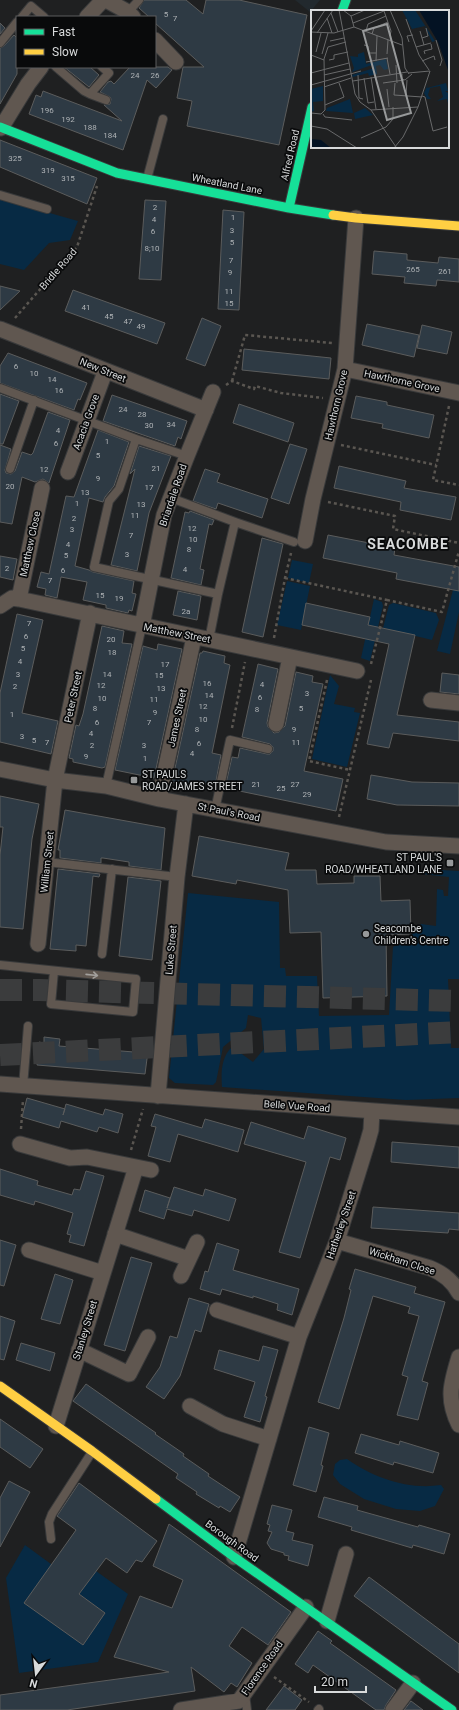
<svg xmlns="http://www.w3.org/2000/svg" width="459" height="1710" font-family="Roboto,sans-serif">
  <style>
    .built { fill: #22292e }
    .green { fill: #072a44 }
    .building { fill: #2e3a44; stroke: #5b5c5c }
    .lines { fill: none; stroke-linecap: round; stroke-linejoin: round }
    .highway-tunnel { stroke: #3b3c3d; stroke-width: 22; stroke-dasharray: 22 11; stroke-linecap: butt }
    .lane-casing { stroke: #393a3b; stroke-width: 10 }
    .street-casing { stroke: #393a3b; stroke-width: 17 }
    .fast-casing { stroke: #393a3b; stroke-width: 11 }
    .slow-casing { stroke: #393a3b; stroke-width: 11 }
    .path { stroke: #5a5651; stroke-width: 2.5; stroke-dasharray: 3 3; stroke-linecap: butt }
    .lane { stroke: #605750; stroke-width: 8 }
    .street { stroke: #605750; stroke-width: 15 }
    .fast { stroke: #16e098; stroke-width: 9 }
    .slow { stroke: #ffcf43; stroke-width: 9 }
    .oneway { stroke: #a29f9c }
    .poi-dot { fill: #97999a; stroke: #090a0b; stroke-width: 1.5 }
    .labels { text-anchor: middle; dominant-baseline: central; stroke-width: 3.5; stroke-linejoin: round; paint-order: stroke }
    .number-label { font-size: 8px; fill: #aeb2b5 }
    .street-label { font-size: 10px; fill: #d8dadb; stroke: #090a0b }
    .poi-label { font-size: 10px; fill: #d8dadb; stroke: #090a0b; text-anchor: start }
    .district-label { font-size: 14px; font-weight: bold; letter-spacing: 1px; fill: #d8dadb; stroke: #090a0b }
    .inset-road { fill: none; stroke: #696a6b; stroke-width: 1 }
    .view { fill: #97999a; fill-opacity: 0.15; stroke: #97999a; stroke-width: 2 }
    .inset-edge { fill: none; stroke: #d8dadb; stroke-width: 2 }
  </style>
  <rect width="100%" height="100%" fill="#1f2021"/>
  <!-- built -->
  <path class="built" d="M 295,0 L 320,0 L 310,12 Z"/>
  <!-- green -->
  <path class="green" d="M 0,199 L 78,221 L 70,240 L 49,243 L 24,270 L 0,264 Z
    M 292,560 L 313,564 L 309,583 L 288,578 Z
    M 459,567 L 459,612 L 450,654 L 437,651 Z
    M 287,581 L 310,586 L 301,630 L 277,625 Z
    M 374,599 L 382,602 L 383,606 L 370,661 L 361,658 Z
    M 393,603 L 436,613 L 439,620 L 432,640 L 383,628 L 389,605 Z
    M 330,675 L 339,686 L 334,704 L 355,708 L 354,712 L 360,713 L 347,767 L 312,759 Z
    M 423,869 L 459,871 L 459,979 L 448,979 L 451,1048 L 459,1048 L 459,1098 L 406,1100 L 222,1087 C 221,1073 221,1057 232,1047 L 253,1062 L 264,1049 L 261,1018 L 248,1015 L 246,1028 L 223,1047 L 216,1082 L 213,1085 L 175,1083 L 169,1078 L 188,893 L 279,902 L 280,968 L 285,968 L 286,976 L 317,976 L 319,1016 L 389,1015 L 393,947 L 408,938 L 421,924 L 436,926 L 437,889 L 443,890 L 444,896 L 448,896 L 449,877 L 422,874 Z
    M 347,1459 C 374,1478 408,1490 441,1485 L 444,1489 L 435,1506 L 420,1511 L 396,1509 L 364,1499 L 340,1484 L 333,1475 L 335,1464 L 340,1460 Z
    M 25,1545 L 55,1567 L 83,1644 L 105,1613 L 79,1594 L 96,1571 L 128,1594 L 98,1662 L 19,1673 L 6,1578 Z"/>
  <!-- building -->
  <path class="building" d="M 144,0 L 186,0 L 203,14 L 206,0 L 239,0 L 307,15 L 279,145 L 187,126 L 192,101 L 177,98 L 183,67 L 204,67 L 155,23 L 155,17 L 149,17 L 139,8 Z
    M 0,23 L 5,28 L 0,34 Z
    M 14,35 L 17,38 L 17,74 L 0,104 L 0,48 L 4,46 Z
    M 64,67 L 90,67 L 99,75 L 89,87 Z
    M 130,67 L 168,67 L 172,70 L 156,88 L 147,80 L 123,150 L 29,114 L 36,95 L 41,97 L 43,91 L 122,121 L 104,105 L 110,104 L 111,99 L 110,97 L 100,92 L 108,82 L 111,81 L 114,84 Z
    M 0,140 L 97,178 L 87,204 L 0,167 Z
    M 145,200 L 166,201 L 161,280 L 139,279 Z
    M 223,210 L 244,212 L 239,310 L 218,309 Z
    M 374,251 L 407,254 L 407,260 L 438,263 L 439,257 L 459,259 L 459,282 L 437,280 L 436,286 L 404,283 L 405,277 L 372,274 Z
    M 0,286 L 20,291 L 0,310 Z
    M 73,290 L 165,323 L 157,344 L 65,311 Z
    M 202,318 L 221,326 L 205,366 L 186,359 Z
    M 367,324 L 419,335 L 414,357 L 362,345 Z
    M 422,325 L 452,332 L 447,354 L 417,348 Z
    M 244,349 L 331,358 L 329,379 L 242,370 Z
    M 8,353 L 87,383 L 80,400 L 78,399 L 74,410 L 0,383 L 0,366 Z
    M 0,394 L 19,401 L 3,444 L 0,444 Z
    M 112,395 L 187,421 L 181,439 L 178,437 L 175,446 L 103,421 Z
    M 356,396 L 387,402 L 387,405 L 434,415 L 429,438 L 382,428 L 383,424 L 351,418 Z
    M 239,404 L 294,423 L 288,442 L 233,423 Z
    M 48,412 L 70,420 L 49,483 L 43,479 L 35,482 L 22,477 L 12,524 L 0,522 L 0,445 L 11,449 L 5,470 L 6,473 L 11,474 L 15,471 L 22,452 L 31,455 L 33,453 Z
    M 98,430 L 129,442 L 114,486 L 105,497 L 103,502 L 89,498 L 75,566 L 89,570 L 93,572 L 134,581 L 132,593 L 136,594 L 132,611 L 129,610 L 128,613 L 106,608 L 106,605 L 83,600 L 87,582 L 61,577 L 57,598 L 45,595 L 46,589 L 37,587 L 41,572 L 49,574 L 66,496 L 74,497 Z
    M 290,444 L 307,449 L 289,504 L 271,498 Z
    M 139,446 L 171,456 L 149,513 L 137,571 L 111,565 L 135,469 L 130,474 Z
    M 339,466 L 406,481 L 404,488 L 456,497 L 451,520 L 400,510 L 401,502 L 334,488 Z
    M 205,469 L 220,474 L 217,482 L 268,499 L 262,518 L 218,503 L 216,509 L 193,501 Z
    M 190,511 L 214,520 L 212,525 L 209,524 L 200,569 L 204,570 L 201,585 L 171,578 L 185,512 L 189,513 Z
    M 328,535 L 395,548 L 394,555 L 459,567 L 459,591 L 396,579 L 397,573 L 323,558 Z
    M 262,538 L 283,544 L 263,637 L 242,632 Z
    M 0,556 L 17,559 L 13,580 L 0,577 Z
    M 178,591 L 201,596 L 197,620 L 173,615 Z
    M 306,603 L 370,617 L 368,625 L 415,635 L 397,715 L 459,722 L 459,741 L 393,733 L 389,748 L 367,744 L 389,644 L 302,625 Z
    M 17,614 L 43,620 L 22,713 L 58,721 L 51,754 L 0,742 L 0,693 Z
    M 102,626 L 124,631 L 122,643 L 132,644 L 105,767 L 102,768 L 73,762 L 73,759 L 69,758 L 76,725 L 79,726 L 83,714 Z
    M 158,644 L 182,649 L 154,778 L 115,770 L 143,646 L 157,650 Z
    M 203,651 L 225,656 L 224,663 L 230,665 L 212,753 L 221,755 L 215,786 L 204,784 L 203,789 L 172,782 L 200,653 L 202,653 Z
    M 258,664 L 278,669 L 267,723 L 268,727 L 274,733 L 279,732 L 285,726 L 296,672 L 313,676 L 312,682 L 323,684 L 304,771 L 343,779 L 336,811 L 225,788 L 232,757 L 238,758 L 240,748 L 267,754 L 270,754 L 273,751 L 273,747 L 270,744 L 242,737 Z
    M 442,673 L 459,675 L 459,694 L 440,692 Z
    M 371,775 L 412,782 L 459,783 L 459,806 L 397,805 L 367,799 Z
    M 0,796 L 39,804 L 32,839 L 23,929 L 0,927 L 0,855 L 3,827 L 0,827 Z
    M 65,810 L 165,828 L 161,870 L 129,866 L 129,862 L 103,858 L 101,858 L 101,863 L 60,858 L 60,850 L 58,850 Z
    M 199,836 L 289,853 L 285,870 L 316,870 L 317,884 L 354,883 L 354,876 L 380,876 L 381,901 L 410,900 L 411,934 L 386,935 L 387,996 L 323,998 L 321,932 L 290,933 L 288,890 L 237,880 L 236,884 L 192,876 Z
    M 58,869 L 100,874 L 99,877 L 93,876 L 86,946 L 76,945 L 76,951 L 50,949 Z
    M 128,877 L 161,881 L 152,960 L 119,956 Z
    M 44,1037 L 60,1039 L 59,1046 L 134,1052 L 134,1049 L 148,1051 L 145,1074 L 37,1065 L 39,1042 L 44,1043 Z
    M 27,1098 L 65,1109 L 63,1115 L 66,1104 L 103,1115 L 105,1109 L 123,1114 L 118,1133 L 99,1127 L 97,1132 L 61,1121 L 59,1128 L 22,1117 Z
    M 155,1114 L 202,1128 L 205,1119 L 244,1130 L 238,1152 L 178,1134 L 170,1162 L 148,1156 L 156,1127 L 151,1126 Z
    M 251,1122 L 304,1139 L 308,1126 L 346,1138 L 340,1160 L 330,1157 L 300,1258 L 279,1252 L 306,1162 L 244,1144 Z
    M 392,1142 L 459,1147 L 459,1168 L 391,1162 Z
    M 0,1169 L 38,1181 L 37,1185 L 72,1195 L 74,1189 L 80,1190 L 86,1171 L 104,1176 L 84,1246 L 69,1242 L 71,1235 L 67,1234 L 73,1213 L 35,1201 L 34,1205 L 0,1195 Z
    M 174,1187 L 203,1196 L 205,1189 L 236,1199 L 229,1221 L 194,1210 L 192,1216 L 167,1209 L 164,1219 L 139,1211 L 145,1190 L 170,1198 L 167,1208 Z
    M 373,1207 L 459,1213 L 459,1230 L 449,1229 L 448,1233 L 371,1228 Z
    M 0,1240 L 16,1245 L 4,1286 L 0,1285 Z
    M 217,1243 L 239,1250 L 233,1270 L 299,1289 L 292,1315 L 277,1310 L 278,1304 L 253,1296 L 253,1298 L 222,1289 L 220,1295 L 200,1289 L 205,1271 L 208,1272 Z
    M 131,1257 L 152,1263 L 125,1351 L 104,1345 Z
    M 355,1269 L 416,1287 L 414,1293 L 445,1302 L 422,1381 L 428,1383 L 418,1420 L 397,1415 L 408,1377 L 402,1375 L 419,1316 L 408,1313 L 410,1307 L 373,1296 L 339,1409 L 318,1402 L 344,1318 L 351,1290 L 349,1289 Z
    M 55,1274 L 73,1280 L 60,1324 L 41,1319 Z
    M 189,1298 L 209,1304 L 201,1332 L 195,1330 L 180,1376 L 164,1399 L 146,1387 L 160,1367 L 170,1336 L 177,1338 Z
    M 0,1316 L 15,1321 L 4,1360 L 0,1359 Z
    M 21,1343 L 55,1353 L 50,1371 L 16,1360 Z
    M 263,1346 L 278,1350 L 265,1396 L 267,1397 L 260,1422 L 244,1417 L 255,1382 L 214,1369 L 219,1350 L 259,1361 Z
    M 86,1384 L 156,1433 L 155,1434 L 184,1454 L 183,1456 L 209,1474 L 208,1476 L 240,1497 L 230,1512 L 220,1506 L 219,1508 L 196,1494 L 197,1492 L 176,1478 L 178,1474 L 73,1401 Z
    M 0,1419 L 43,1449 L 30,1468 L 0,1447 Z
    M 309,1427 L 329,1433 L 321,1465 L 323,1466 L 316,1492 L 293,1485 Z
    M 361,1434 L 399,1445 L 400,1441 L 439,1453 L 433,1473 L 394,1462 L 393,1465 L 355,1453 Z
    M 9,1481 L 30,1492 L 0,1547 L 0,1498 Z
    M 79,1483 L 157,1541 L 142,1562 L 136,1560 L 127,1573 L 106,1558 L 79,1594 L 105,1613 L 83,1645 L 24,1603 L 76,1530 L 57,1516 Z
    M 324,1497 L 358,1506 L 357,1510 L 418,1527 L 419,1525 L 450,1534 L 444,1554 L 413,1545 L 412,1548 L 351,1530 L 352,1527 L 318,1517 Z
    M 272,1505 L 292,1510 L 286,1531 L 294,1533 L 292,1540 L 313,1545 L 308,1566 L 288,1560 L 289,1556 L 284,1555 L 284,1553 L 271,1549 L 267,1543 L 272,1532 L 268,1531 L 270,1525 L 267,1524 Z
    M 169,1524 L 291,1612 L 268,1645 L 242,1627 L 229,1646 L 252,1663 L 237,1687 L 231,1683 L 224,1692 L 191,1667 L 195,1691 L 67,1710 L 0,1710 L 0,1695 L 169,1672 L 114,1657 L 140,1596 L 172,1608 L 183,1580 L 153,1566 Z
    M 369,1577 L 459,1644 L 459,1673 L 354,1596 Z
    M 318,1631 L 332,1641 L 330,1643 L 396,1690 L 386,1705 L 384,1710 L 376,1710 L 313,1665 L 308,1673 L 295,1664 Z
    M 284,1686 L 302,1700 L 295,1710 L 266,1710 Z
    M 411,1701 L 423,1710 L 404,1710 Z"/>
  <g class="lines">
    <!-- highway-tunnel -->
    <path class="highway-tunnel" d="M 0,990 L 39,990 L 459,1001
      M 0,1055 L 459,1032"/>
    <!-- lane casing -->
    <g class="lane-casing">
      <path id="lane" d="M 128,12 L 139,0
        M 22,17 L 31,6 L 44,17
        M 0,43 L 17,22
        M 56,67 L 84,91 L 90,94 L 109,73 L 102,67
        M 90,94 L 106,100
        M 147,179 L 163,119
        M 0,195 L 47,209
        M 0,388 L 136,439
        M 187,456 L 136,439 L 119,489 L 109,501 L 94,567 L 218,594 L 235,522
        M 10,469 L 34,400
        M 171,498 L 235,522 L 294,542
        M 209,640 L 218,594
        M 106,786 L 142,626
        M 215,810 L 230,740 L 268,749
        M 47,862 L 177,877
        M 102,954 L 112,869
        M 0,965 L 136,979 L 133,1012 L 51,1004 L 54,971
        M 23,1086 L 28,1026
        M 51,1539 L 49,1522 L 52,1514 L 92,1452
        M 245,1694 L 247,1710
        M 318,1710 L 319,1709"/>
    </g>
    <!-- street casing -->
    <g class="street-casing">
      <path id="street" d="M 106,0 L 128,12 L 133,17
        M 87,17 L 103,0
        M 155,40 L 176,62
        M 1,128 L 28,84 L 41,67
        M 0,329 L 206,410
        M 345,369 L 459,393
        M 68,472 L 105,372
        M 305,541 L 313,499 L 345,369 L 356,218
        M 19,599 L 42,488
        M 0,606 L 12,598 L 19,599 L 357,671
        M 142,626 L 164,515 L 187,456 L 213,392
        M 431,700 L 459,703
        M 276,724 L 290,657
        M 0,769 L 55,780 L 106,786 L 159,799 L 386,842 L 459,846
        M 159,799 L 194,637
        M 38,944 L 55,780 L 90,613
        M 0,1084 L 459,1117
        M 158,1096 L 177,877 L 186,804
        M 20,1144 L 70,1158 L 87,1157 L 151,1170
        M 115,1234 L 189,1259
        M 337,1241 L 430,1268 C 442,1273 453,1281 459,1293
        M 29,1250 L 103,1273
        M 181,1276 L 197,1242
        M 217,1310 L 299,1337
        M 79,1350 L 129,1374 L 148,1337
        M 459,1357 C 451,1383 446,1399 459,1425
        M 190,1406 L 223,1424 L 269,1439
        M 56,1426 L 136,1167
        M 234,1557 L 299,1337 L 337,1241 L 367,1144 L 371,1130 L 372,1111
        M 327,1621 L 346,1554
        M 181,1710 L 239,1701 L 306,1607
        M 393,1710 L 413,1683"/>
    </g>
    <!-- fast casing -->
    <g class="fast-casing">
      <path id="fast" d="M 342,11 L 346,0
        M 0,127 L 117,173 L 289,208 L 333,215
        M 289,208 L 312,107
        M 156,1499 L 234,1557 L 452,1710"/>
    </g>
    <!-- slow casing -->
    <g class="slow-casing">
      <path id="slow" d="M 333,215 L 356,218 L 459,226
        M 0,1386 L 92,1451 L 156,1499"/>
    </g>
    <!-- path -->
    <path class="path" d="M 15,318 L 77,247 L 97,186
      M 232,381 L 245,335 L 332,343
      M 226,385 L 232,381 L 254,389 L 255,386 L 281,393 L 323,398
      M 449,406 L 433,480 L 459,485
      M 341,445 L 436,465
      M 328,502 L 395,516 L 393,529 L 459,543
      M 285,578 L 387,600
      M 274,638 L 285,578 L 291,553
      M 371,664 L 387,600 L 442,612 L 459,551
      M 327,680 L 309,761 L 350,770
      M 232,728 L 245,662
      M 339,817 L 371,680
      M 21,1129 L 23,1100
      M 131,1150 L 143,1109
      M 274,1677 L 309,1702"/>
    <!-- lane -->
    <use href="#lane" class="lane"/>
    <!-- street -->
    <use href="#street" class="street"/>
    <!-- fast -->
    <use href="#fast" class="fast"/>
    <!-- slow -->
    <use href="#slow" class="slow"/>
  </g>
  <!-- one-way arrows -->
  <defs><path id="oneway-shaft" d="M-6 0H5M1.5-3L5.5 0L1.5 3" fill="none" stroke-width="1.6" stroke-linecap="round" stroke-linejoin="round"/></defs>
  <use class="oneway" href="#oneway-shaft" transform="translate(92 975) rotate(6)"/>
  <!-- markers -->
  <g class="poi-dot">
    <rect x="130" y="776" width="8" height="8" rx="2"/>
    <rect x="446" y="859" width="8" height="8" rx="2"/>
    <circle cx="366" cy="934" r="4"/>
  </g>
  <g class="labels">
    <!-- number labels -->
    <g class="number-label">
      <text x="166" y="14">5</text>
      <text x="175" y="18">7</text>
      <text x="135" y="75">24</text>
      <text x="155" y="75">26</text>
      <text x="47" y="110">196</text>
      <text x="68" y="119">192</text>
      <text x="90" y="127">188</text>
      <text x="110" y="135">184</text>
      <text x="15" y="158">325</text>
      <text x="48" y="170">319</text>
      <text x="68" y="178">315</text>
      <text x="155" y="207">2</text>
      <text x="233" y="217">1</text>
      <text x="154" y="219">4</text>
      <text x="232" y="230">3</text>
      <text x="153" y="231">6</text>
      <text x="232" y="242">5</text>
      <text x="152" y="248">8;10</text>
      <text x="231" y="260">7</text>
      <text x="413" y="269">265</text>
      <text x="445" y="271">261</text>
      <text x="230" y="272">9</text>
      <text x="229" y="291">11</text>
      <text x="229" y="303">15</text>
      <text x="86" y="307">41</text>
      <text x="109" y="316">45</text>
      <text x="128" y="321">47</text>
      <text x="141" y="326">49</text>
      <text x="16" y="366">6</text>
      <text x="34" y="373">10</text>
      <text x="52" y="379">14</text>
      <text x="59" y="390">16</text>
      <text x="123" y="409">24</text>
      <text x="142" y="414">28</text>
      <text x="171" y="424">34</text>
      <text x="149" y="425">30</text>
      <text x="58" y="430">4</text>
      <text x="107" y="441">1</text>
      <text x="56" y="443">6</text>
      <text x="98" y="455">5</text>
      <text x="156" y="468">21</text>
      <text x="44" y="469">12</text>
      <text x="98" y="478">9</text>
      <text x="10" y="486">20</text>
      <text x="149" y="487">17</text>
      <text x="85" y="492">13</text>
      <text x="77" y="503">1</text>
      <text x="141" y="504">13</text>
      <text x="135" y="515">11</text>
      <text x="74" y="518">2</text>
      <text x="192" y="528">12</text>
      <text x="72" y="529">3</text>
      <text x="131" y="535">7</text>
      <text x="193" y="539">10</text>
      <text x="68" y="544">4</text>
      <text x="189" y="549">8</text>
      <text x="127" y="554">3</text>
      <text x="66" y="555">5</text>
      <text x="7" y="568">2</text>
      <text x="185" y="569">4</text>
      <text x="63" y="570">6</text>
      <text x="50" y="580">7</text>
      <text x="100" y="595">15</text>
      <text x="119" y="598">19</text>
      <text x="186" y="611">2a</text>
      <text x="29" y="623">7</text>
      <text x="26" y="636">6</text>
      <text x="111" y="639">20</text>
      <text x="23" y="648">5</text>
      <text x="112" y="652">18</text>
      <text x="20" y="661">4</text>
      <text x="165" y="664">17</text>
      <text x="18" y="674">3</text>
      <text x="107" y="674">14</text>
      <text x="159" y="675">15</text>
      <text x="207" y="683">16</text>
      <text x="262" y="684">4</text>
      <text x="101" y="685">12</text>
      <text x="15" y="686">2</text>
      <text x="161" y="688">13</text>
      <text x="307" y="693">3</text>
      <text x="209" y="695">14</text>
      <text x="260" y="697">6</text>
      <text x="102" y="698">10</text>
      <text x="154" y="699">11</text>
      <text x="203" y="706">12</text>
      <text x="95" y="708">8</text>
      <text x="301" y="708">5</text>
      <text x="257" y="709">8</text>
      <text x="155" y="712">9</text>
      <text x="12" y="714">1</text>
      <text x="203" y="719">10</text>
      <text x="97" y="722">6</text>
      <text x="149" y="722">7</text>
      <text x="197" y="729">8</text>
      <text x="294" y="729">9</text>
      <text x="91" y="733">4</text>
      <text x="22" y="736">3</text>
      <text x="34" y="740">5</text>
      <text x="47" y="742">7</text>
      <text x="296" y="742">11</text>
      <text x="199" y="743">6</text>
      <text x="92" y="745">2</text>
      <text x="144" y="745">3</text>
      <text x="192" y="753">4</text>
      <text x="86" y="756">9</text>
      <text x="145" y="758">1</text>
      <text x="256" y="784">21</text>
      <text x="295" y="784">27</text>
      <text x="281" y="788">25</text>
      <text x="307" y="794">29</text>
    </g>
    <!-- street labels -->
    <g class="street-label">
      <text transform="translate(290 155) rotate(-77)">Alfred Road</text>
      <text transform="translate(227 184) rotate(11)">Wheatland Lane</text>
      <text transform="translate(58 269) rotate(-49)">Bridle Road</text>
      <text transform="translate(103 370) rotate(22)">New Street</text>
      <text transform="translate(402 381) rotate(12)">Hawthorne Grove</text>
      <text transform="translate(336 405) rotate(-77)">Hawthorn Grove</text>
      <text transform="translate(86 422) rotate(-70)">Acacia Grove</text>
      <text transform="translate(173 495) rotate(-71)">Briardale Road</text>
      <text transform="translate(30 544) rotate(-78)">Matthew Close</text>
      <text transform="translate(177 633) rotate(11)">Matthew Street</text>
      <text transform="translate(73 697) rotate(-78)">Peter Street</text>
      <text transform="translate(177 718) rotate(-78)">James Street</text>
      <text transform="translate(229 812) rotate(11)">St Paul's Road</text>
      <text transform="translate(47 862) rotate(-84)">William Street</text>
      <text transform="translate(171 950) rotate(-85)">Luke Street</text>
      <text transform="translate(297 1106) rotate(4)">Belle Vue Road</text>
      <text transform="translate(341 1225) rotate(-71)">Hatherley Street</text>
      <text transform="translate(402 1261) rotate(18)">Wickham Close</text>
      <text transform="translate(85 1330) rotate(-73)">Stanley Street</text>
      <text transform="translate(232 1541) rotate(36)">Borough Road</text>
      <text transform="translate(262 1668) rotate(-55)">Florence Road</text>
    </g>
    <!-- poi labels -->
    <g class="poi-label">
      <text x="142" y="774">ST PAULS<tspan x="142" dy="12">ROAD/JAMES STREET</tspan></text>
      <text x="442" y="857" text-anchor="end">ST PAUL'S<tspan x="442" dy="12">ROAD/WHEATLAND LANE</tspan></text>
      <text x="374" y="928">Seacombe<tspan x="374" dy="12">Children's Centre</tspan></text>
    </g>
    <!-- district labels -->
    <g class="district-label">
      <text x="408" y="544">SEACOMBE</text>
    </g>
  </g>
  <!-- overview -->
  <g transform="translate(311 10)">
    <rect width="138" height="138" fill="#1f2021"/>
    <path d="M 91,0 L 104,0 L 124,31 L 121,32 L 114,16 L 101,19 ZM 53,42 L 55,54 L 75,49 L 77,59 L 73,60 L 69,55 L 65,56 L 66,64 L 58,66 L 57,63 L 42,67 L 41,65 L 63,58 L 61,55 L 41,62 L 43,58 L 39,46 L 47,47 L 47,44 ZM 135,73 L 137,81 L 134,81 L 137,83 L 138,98 L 136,89 L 126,91 L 132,87 L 129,76 L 119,78 L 117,85 L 120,89 L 116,89 L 113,83 L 117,74 L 116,78 ZM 12,76 L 12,91 L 2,92 L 3,101 L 0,102 L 0,79 ZM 39,89 L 42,103 L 15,101 L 16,98 ZM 54,98 L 62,105 L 44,109 L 43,103 Z" fill="#072a44"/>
    <path d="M 108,0 L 138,0 L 138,75 L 137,60 L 127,32 ZM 0,129 L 10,130 L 20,138 L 0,138 Z" fill="#031223"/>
    <path class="inset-road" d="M 28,0 L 44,84 L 49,92 L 60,100 L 85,137M 32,0 L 40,6 L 43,17M 79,0 L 91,28 L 94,58 L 98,64M 20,3 L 27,22M 40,6 L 54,0M 16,8 L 21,23M 95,9 L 108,45 L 118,60M 42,13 L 73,1 L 80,21 L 79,26M 0,21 L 14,0M 55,21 L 57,14 L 75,6M 109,21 L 113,35M 0,22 L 23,23 L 43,17 L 91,35M 6,23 L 22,0M 61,24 L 63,18 L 77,12M 111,28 L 117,26 L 115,18M 125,30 L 131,50 L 129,56M 19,31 L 33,28M 98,32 L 96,26 L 102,25M 53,35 L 57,36 L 58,43 L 65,43M 105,37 L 120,33M 5,42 L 10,23M 11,44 L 17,23M 76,44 L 77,30M 114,44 L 113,41 L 121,39 L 120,34M 0,45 L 13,50M 76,48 L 79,64M 18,50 L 23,49 L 23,45 L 37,42M 65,51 L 66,26M 111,51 L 123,46 L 124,50M 55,52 L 77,48M 85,55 L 86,73M 0,63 L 38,53M 91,64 L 91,69 L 94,70 L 101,64M 13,65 L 39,59M 47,65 L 48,88 L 52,89M 60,67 L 65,99M 53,68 L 57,93 L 63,92M 42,71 L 96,62M 72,73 L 93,70M 0,75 L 50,61M 13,77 L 40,68M 76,79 L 78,97M 83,85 L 111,87M 83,85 L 84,73M 95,86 L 96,70M 111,86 L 114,87 L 122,121 L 136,117M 14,95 L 33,87 L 28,73M 60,100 L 107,97M 0,103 L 10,104 L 14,100 L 13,49 L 17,37 L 35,32M 12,104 L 14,107 L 41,110M 0,116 L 16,119 L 46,138M 50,128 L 75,117 L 82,109 L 82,97M 83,138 L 92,127 L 107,97 L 119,61 L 97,63"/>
    <path class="view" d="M 76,14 L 100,103 L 76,110 L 52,21 Z"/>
    <rect width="138" height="138" class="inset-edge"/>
  </g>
  <!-- legend -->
  <rect x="16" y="16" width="140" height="52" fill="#090a0b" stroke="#5c5d5e"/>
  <rect x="24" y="29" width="20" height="6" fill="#16e098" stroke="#5c5d5e"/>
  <text x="52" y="36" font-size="12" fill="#d8dadb">Fast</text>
  <rect x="24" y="49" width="20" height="6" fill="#ffcf43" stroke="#5c5d5e"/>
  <text x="52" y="56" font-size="12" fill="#d8dadb">Slow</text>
  <!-- north arrow -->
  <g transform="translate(36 1674) rotate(195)" stroke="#090a0b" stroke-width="3" paint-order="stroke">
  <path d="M0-3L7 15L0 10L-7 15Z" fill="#d8dadb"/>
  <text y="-6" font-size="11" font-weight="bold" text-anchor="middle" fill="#d8dadb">N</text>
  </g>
  <!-- scale -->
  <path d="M315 1686v6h51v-6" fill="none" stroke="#d8dadb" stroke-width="2"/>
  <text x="321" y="1686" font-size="12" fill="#d8dadb" stroke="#090a0b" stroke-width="3" paint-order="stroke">20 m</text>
</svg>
